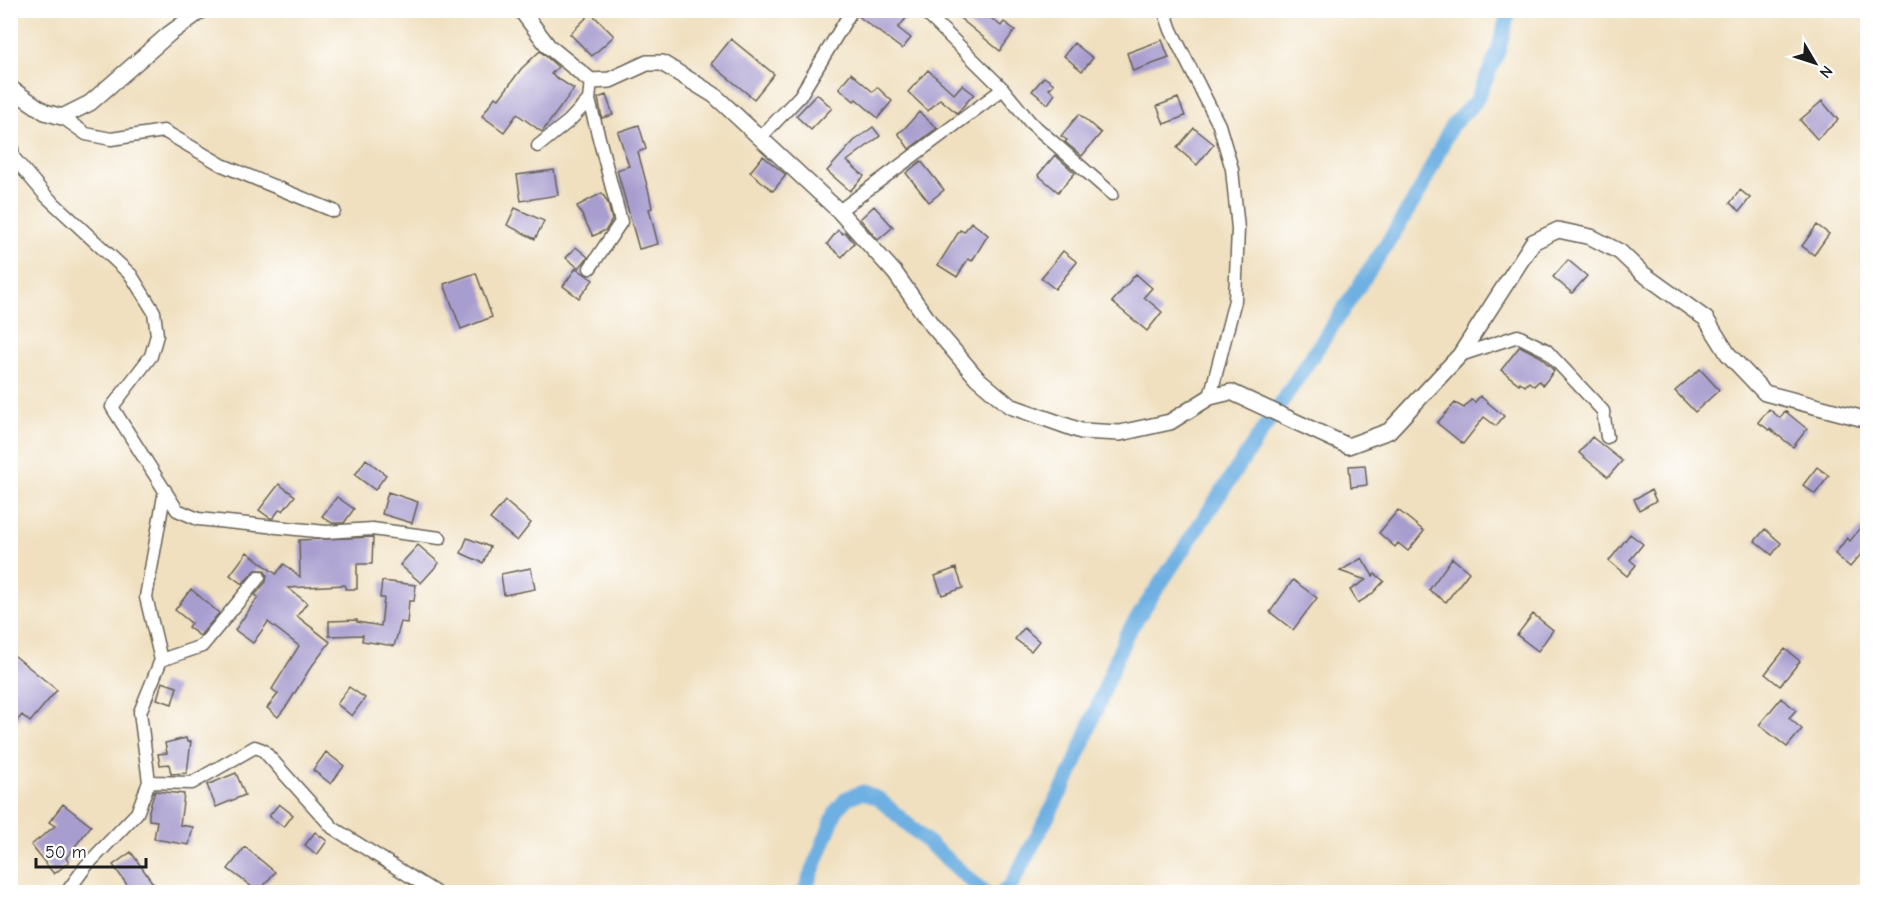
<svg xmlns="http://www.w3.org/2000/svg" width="1878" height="903" font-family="'Comic Neue',sans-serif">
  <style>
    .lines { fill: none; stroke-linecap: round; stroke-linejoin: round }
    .canal { stroke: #6eb0e2; stroke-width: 15 }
    .building { fill: #a89dcf }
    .minor-casing { stroke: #666155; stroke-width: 15 }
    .tertiary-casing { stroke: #666155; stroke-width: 18 }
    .minor { stroke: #fff; stroke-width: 12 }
    .tertiary { stroke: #fff; stroke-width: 15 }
  </style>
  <rect width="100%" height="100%" fill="#fff"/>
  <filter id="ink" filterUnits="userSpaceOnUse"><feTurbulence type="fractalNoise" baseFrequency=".0167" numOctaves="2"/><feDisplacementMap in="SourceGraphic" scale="12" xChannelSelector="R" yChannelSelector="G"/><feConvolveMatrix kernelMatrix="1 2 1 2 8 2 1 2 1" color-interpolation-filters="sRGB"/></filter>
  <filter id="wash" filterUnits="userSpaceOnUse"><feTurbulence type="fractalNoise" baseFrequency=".008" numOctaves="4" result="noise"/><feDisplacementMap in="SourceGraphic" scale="24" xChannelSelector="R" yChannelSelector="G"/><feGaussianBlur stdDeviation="1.35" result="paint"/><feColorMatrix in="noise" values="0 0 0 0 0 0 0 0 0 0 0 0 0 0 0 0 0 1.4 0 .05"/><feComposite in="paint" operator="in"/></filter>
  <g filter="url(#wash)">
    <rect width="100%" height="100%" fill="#f0e0c0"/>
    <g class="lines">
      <!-- canal -->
      <path class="canal" d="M 804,892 L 836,811 L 847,798 L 863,792 L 879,799 L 984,892
        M 1003,892 L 1010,887 L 1071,773 L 1126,635 L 1385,247 L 1420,191 L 1451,126 L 1476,101 L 1498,52 L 1509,10"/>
    </g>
    <g id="blocks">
      <!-- building -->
      <path class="building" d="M 860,10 L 913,10 L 898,28 L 911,38 L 902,49 L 858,16 Z
        M 950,10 L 981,10 L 1001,26 L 1004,22 L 1015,30 L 1000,51 Z
        M 591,13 L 614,36 L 592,56 L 570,34 Z
        M 731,39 L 774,74 L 754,99 L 711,64 Z
        M 1162,40 L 1169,58 L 1133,71 L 1127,53 Z
        M 1074,43 L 1093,58 L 1082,71 L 1064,56 Z
        M 540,51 L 558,67 L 551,74 L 574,89 L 542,132 L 517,114 L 504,132 L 482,116 L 495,97 L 499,99 L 521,69 Z
        M 928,70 L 954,94 L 962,85 L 974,94 L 957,113 L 940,99 L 928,111 L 908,92 Z
        M 851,73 L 873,92 L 877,87 L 892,101 L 878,118 L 856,99 L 854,101 L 839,88 Z
        M 1044,77 L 1054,84 L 1049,89 L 1055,94 L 1048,104 L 1032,91 Z
        M 817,94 L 832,108 L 811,130 L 796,116 Z
        M 606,95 L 613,115 L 602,118 L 598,98 Z
        M 1178,98 L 1185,116 L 1164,124 L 1157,106 Z
        M 1822,101 L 1838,120 L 1817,139 L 1800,120 Z
        M 919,112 L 937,128 L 909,149 L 898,133 L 904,129 Z
        M 1079,114 L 1101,133 L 1082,156 L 1065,142 L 1067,140 L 1061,136 Z
        M 639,125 L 646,149 L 638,152 L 649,193 L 652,208 L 649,209 L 658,244 L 639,249 L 617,170 L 629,166 L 618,132 Z
        M 873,127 L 880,136 L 847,161 L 864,176 L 850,191 L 827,171 L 854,141 Z
        M 1194,128 L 1214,144 L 1197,165 L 1177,148 Z
        M 1055,155 L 1075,173 L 1058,192 L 1038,175 Z
        M 763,156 L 786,175 L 773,191 L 750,172 Z
        M 921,161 L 944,190 L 929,202 L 906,173 Z
        M 554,170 L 558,195 L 521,201 L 517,175 Z
        M 1740,190 L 1750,198 L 1740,211 L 1730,203 Z
        M 602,193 L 608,203 L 612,220 L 606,230 L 593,236 L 577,206 Z
        M 874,206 L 893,227 L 878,240 L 860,219 Z
        M 515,208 L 544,221 L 535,239 L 507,225 Z
        M 971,222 L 988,235 L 972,261 L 968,259 L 957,277 L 938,265 L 960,230 L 964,232 Z
        M 1817,225 L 1829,234 L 1814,255 L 1802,246 Z
        M 838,230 L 843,234 L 845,232 L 854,243 L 842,257 L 827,244 Z
        M 576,247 L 588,257 L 579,268 L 566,258 Z
        M 1063,251 L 1077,262 L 1055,289 L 1041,278 Z
        M 1568,260 L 1587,276 L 1572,293 L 1553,277 Z
        M 576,268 L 593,280 L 579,298 L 563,286 Z
        M 476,273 L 492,317 L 461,329 L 444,284 Z
        M 1136,274 L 1152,288 L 1144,297 L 1162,312 L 1147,331 L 1112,302 Z
        M 1520,346 L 1541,357 L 1554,371 L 1543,385 L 1539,381 L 1534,386 L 1529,382 L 1525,386 L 1520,382 L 1519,384 L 1501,370 Z
        M 1700,369 L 1719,390 L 1695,412 L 1675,391 Z
        M 1480,396 L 1504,416 L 1496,426 L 1484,417 L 1463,444 L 1437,423 L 1455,403 L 1464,408 L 1471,400 L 1475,402 Z
        M 1769,409 L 1780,418 L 1785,411 L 1807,429 L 1793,447 L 1770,429 L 1769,430 L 1758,422 Z
        M 1592,437 L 1622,461 L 1608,477 L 1579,453 Z
        M 366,459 L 386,475 L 375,490 L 355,475 Z
        M 1365,465 L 1367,485 L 1351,487 L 1349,466 Z
        M 1817,467 L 1829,476 L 1815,494 L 1803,485 Z
        M 279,484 L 295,496 L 283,511 L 280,509 L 273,518 L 270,518 L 259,510 Z
        M 1651,490 L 1656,501 L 1639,510 L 1634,499 Z
        M 388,492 L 418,502 L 412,523 L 382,514 Z
        M 337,497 L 354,509 L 344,523 L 332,523 L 322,516 Z
        M 505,501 L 531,523 L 517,541 L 490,519 Z
        M 1398,510 L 1424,531 L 1408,551 L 1398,543 L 1395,547 L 1379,533 Z
        M 1868,519 L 1868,546 L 1850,567 L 1835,554 L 1847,538 L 1850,541 Z
        M 1765,529 L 1781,543 L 1772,555 L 1755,541 Z
        M 1630,534 L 1643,544 L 1630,560 L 1636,565 L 1627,576 L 1609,561 Z
        M 373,537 L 372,564 L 357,564 L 357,589 L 345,589 L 345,585 L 288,588 L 307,603 L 297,616 L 330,642 L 309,670 L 288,704 L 278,717 L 267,708 L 278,694 L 272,689 L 299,646 L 268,622 L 253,643 L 235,630 L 258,597 L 255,595 L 266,582 L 267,575 L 264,570 L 256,570 L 242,584 L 230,575 L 247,552 L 276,574 L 284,564 L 300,577 L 299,540 Z
        M 467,538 L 490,547 L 483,563 L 461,553 Z
        M 418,545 L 439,563 L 421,583 L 400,565 Z
        M 1362,558 L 1373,576 L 1375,574 L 1384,581 L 1371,595 L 1358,603 L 1350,590 L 1366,580 L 1340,571 Z
        M 1452,558 L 1469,572 L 1446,602 L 1429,590 Z
        M 531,568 L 535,589 L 504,595 L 501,574 Z
        M 956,568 L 963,588 L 942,595 L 935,576 Z
        M 1293,580 L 1317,598 L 1293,630 L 1270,612 Z
        M 382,581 L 416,585 L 414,601 L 409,601 L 407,623 L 401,622 L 394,646 L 362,641 L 363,635 L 329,636 L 329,621 L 357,620 L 357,622 L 381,626 L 384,598 L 380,598 Z
        M 191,589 L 219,613 L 200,636 L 188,627 L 191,623 L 175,610 Z
        M 1533,614 L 1553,630 L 1538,651 L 1517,635 Z
        M 1024,628 L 1039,641 L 1031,651 L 1015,639 Z
        M 1785,649 L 1800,661 L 1780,686 L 1765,674 Z
        M 10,652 L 57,690 L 30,722 L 22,715 L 10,729 Z
        M 162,682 L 177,687 L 172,704 L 157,699 Z
        M 349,687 L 365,698 L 352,716 L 337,704 Z
        M 1781,698 L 1796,710 L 1789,718 L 1802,729 L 1787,747 L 1759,725 Z
        M 186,738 L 187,742 L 191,741 L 187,773 L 171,774 L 169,764 L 160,765 L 158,754 L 167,753 L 165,743 Z
        M 326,752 L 344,766 L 331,784 L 313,770 Z
        M 236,773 L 245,795 L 216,807 L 207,785 Z
        M 155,791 L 184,794 L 180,825 L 193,827 L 189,845 L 154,839 L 157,821 L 149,820 L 149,810 Z
        M 63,804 L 91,826 L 66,858 L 69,862 L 54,874 L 31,845 L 55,826 L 49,822 Z
        M 279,804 L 293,815 L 284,827 L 269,816 Z
        M 315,832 L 327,841 L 317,855 L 305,845 Z
        M 245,847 L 275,872 L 259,892 L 228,869 Z
        M 131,852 L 159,892 L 132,892 L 113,865 Z"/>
    </g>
  </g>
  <g filter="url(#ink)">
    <use href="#blocks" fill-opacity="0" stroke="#666155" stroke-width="1.5"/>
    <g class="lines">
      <!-- minor casing -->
      <g class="minor-casing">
        <path id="minor" d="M 1164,10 L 1171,30 L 1219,125 L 1232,169 L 1238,229 L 1235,300 L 1210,397
          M 924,11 L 1003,89 L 1030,122 L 1112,194
          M 62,117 L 86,134 L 111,139 L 164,131 L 222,165 L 334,211
          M 10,134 L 13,157 L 46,196 L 131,275 L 154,312 L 157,335 L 151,356 L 112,407 L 177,510 L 198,519 L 326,532 L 372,529 L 440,538
          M 760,138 L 800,96 L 852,10
          M 538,146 L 569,121 L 589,100
          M 839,211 L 1003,89
          M 590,268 L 621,222 L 589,100 L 591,81
          M 1460,355 L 1518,336 L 1546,350 L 1603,411 L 1607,437
          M 161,660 L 202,646 L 259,577
          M 149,782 L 192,783 L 255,747 L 263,750 L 333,828 L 435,892
          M 67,892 L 86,866 L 137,813 L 149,782 L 140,712 L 161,660 L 146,597 L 165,490"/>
      </g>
      <!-- tertiary casing -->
      <g class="tertiary-casing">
        <path id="tertiary" d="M 521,10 L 548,46 L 591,81 L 610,80 L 647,63 L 662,63 L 714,95 L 839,211 L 895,273 L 931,324 L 977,378 L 1010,406 L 1081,431 L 1120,433 L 1170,422 L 1210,397 L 1231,392 L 1348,446 L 1389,431 L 1460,355 L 1533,242 L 1558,230 L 1591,237 L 1620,252 L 1642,273 L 1706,319 L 1728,354 L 1765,393 L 1868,420
          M 10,12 L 11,10
          M 10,88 L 45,112 L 62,117 L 90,103 L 169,34 L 202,10"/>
      </g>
      <!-- minor -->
      <use href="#minor" class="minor"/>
      <!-- tertiary -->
      <use href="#tertiary" class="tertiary"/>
    </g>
  </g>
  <!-- margin -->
  <rect width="1878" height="903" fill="none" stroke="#fff" stroke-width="36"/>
  <!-- north arrow -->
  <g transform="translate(1815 63) rotate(129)" stroke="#ffffff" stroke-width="4.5" paint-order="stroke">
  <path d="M0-4.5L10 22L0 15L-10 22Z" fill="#1c1c1c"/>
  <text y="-9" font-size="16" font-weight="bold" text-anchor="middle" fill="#1c1c1c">N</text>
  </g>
  <!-- scale -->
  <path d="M36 858v9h110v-9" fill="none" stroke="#1c1c1c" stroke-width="3"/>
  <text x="45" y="858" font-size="18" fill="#1c1c1c" stroke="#ffffff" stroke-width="4.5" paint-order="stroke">50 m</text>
</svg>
